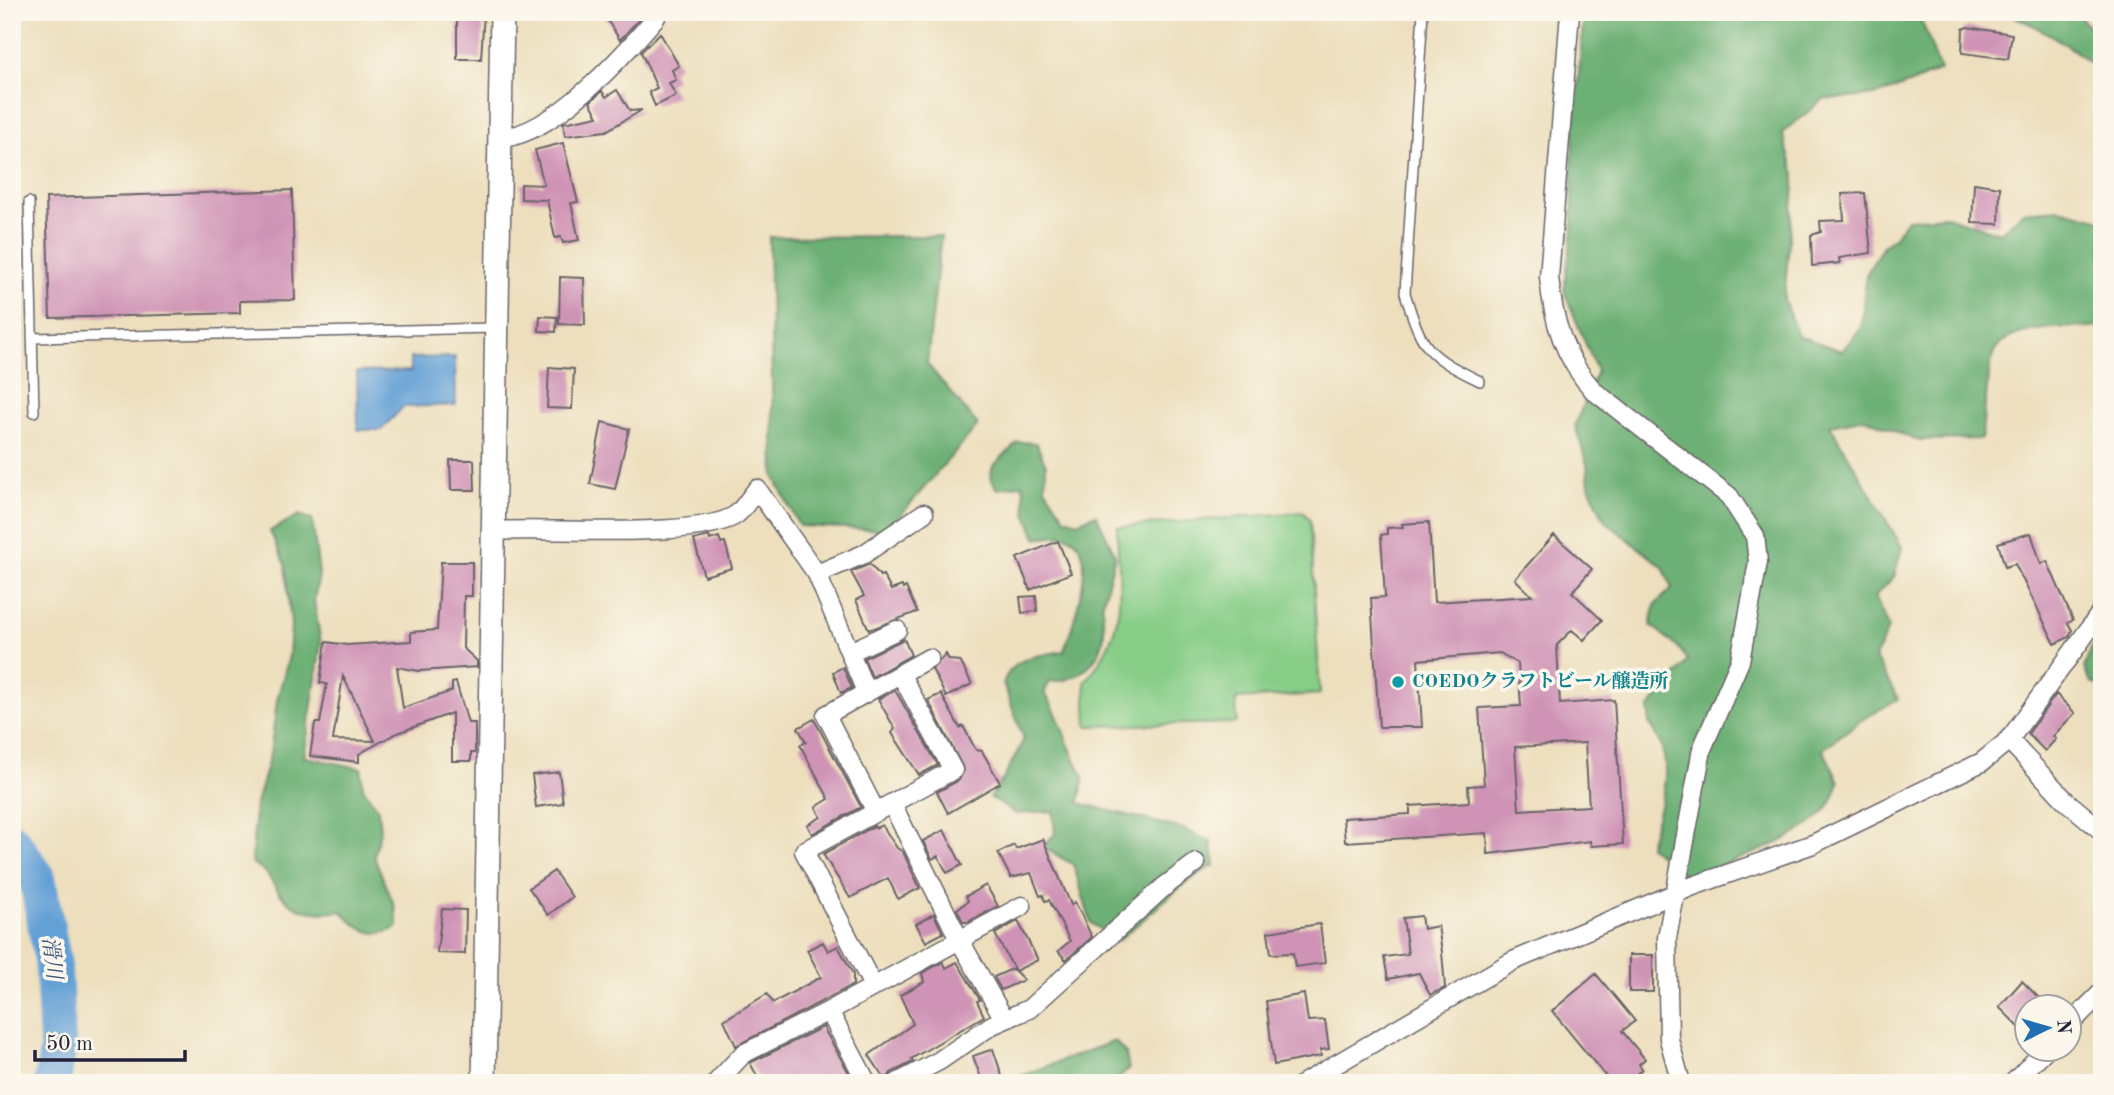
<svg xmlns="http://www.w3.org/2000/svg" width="2114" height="1095" font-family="'Old Standard TT','Noto Serif JP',serif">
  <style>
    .green { fill: #87cd87; stroke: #547861; stroke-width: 2 }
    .forest { fill: #6db074; stroke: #486958; stroke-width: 2 }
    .water { fill: #64a0d5; stroke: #436188; stroke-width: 2 }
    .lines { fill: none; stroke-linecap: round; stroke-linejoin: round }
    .river { stroke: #64a0d5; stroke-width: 37 }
    .building { fill: #cf93b5; fill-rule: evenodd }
    .service-casing { stroke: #696468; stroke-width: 12 }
    .minor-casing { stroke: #696468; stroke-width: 21 }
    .tertiary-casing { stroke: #696468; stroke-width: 26 }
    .service { stroke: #fff; stroke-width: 9 }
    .minor { stroke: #fff; stroke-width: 18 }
    .tertiary { stroke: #fff; stroke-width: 23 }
    .culture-dot { fill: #0f9aa8; stroke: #fbf7ec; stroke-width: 2.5 }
    .labels { text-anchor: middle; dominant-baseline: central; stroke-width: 7; stroke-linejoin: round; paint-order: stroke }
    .culture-label { font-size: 19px; font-weight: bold; fill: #0d838f; stroke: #fbf7ec; text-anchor: start }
    .water-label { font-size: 21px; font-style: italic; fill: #3c5479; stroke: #fbf7ec }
  </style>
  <rect width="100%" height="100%" fill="#fbf7ec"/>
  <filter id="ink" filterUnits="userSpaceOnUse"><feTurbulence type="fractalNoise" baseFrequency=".0143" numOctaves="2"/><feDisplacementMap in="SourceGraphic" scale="14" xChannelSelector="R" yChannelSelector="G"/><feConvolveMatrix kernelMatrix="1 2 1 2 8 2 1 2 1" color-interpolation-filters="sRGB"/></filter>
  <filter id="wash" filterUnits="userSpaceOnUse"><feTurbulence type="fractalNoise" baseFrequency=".00686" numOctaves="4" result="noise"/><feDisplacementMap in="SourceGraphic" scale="28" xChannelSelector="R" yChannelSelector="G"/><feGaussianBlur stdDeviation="1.57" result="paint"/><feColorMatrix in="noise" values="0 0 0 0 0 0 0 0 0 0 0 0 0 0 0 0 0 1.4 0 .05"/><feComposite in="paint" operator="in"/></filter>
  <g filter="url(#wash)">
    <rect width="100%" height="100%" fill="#eddfbd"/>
    <!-- green -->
    <path class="green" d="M 1303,512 L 1310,520 L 1320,694 L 1236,699 L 1237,723 L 1087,726 L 1085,682 C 1130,627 1119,592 1117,527 Z"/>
    <!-- forest -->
    <path class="forest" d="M 1584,12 L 1913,12 L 1923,24 L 1940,70 C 1898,90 1872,100 1825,98 L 1782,133 L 1795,174 L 1784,300 L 1798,336 L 1842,351 L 1861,328 L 1866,275 L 1884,244 L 1894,238 L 1907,219 L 1946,216 L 2000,233 L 2023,212 L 2059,209 L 2102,220 L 2102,327 C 2075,327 2007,324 1994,352 C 1988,364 1984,421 1981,439 L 1916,440 L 1865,418 L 1830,425 L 1902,547 L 1894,577 L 1875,596 L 1888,628 L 1875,658 L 1898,699 L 1860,721 L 1823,749 L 1839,782 C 1836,790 1833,800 1828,807 C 1807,839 1723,865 1687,877 L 1649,846 C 1660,804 1679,761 1649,723 L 1649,708 L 1688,661 L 1678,647 L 1651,625 L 1655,605 L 1672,588 L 1663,567 L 1605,521 L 1589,486 L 1587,464 L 1575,425 L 1597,371 L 1564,291 L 1573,228 L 1572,159 Z
      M 2003,12 L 2075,12 L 2102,41 L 2102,73 C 2074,47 2039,26 2003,12 Z
      M 941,236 L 927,364 L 978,425 L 888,530 L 799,526 L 774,476 L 769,237 Z
      M 1018,442 L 1036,443 L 1046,465 L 1045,488 L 1065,518 L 1078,522 L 1096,514 L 1115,555 C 1112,571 1106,587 1103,603 C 1101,612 1104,621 1104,630 C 1104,659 1078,683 1050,681 L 1044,693 C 1061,714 1066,749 1084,776 L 1079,803 L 1183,829 L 1211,842 L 1215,865 C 1180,882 1149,917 1117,941 L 1091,923 L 1073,864 L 1042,847 L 1055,834 L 1053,811 L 1016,814 L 990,797 L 1004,778 L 1024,739 L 1003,683 C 1014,655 1037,656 1064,651 C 1071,629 1102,550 1069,537 C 1060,534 1046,537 1036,538 L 1026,513 L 1023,484 L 998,489 L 990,478 L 993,466 Z
      M 299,515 L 312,519 L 319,574 L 314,601 L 321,644 L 304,757 L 361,768 L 363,788 L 378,809 L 380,831 L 374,857 L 395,907 L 398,927 C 374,941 358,929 341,911 C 318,915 297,913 281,895 C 267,879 274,875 252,863 L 255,807 L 270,755 L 277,700 L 289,656 L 291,625 L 285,564 L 270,531 Z
      M 2102,634 L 2102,687 L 2091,683 L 2084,668 L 2091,649 Z
      M 1115,1041 L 1126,1054 L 1129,1069 L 1114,1083 L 1011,1083 L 1012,1079 Z"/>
    <!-- water -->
    <path class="water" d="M 455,357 L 456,405 L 403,407 L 381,430 L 358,430 L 357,372 L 411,371 L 410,358 Z"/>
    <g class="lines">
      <!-- river -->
      <path class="river" d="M 12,841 L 37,877 L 53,963 L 58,1049 L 52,1083"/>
    </g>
    <g id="blocks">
      <!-- building -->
      <path class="building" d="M 457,12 L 484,12 L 481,59 L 457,59 Z
        M 602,12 L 639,12 L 642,16 L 620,40 Z
        M 1967,27 L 2012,34 L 2008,59 L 1962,53 L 1963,29 Z
        M 660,33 L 679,66 L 672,70 L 676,80 L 669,83 L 676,96 L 655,106 L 649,92 L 657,88 L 641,52 Z
        M 617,90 L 630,111 L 642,110 L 606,131 L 565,136 L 563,123 L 598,116 L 590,102 L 602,91 L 606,97 Z
        M 563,143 L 578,202 L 571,203 L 579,240 L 563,243 L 561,237 L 555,238 L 547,200 L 521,199 L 521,184 L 544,185 L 535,150 Z
        M 1974,183 L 2000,187 L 1999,224 L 1972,223 Z
        M 292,190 L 295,300 L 240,301 L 240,313 L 50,318 L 46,198 Z
        M 1865,193 L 1871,253 L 1839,258 L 1840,263 L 1812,266 L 1811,235 L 1821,232 L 1820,221 L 1844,220 L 1842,194 Z
        M 560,277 L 584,278 L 585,325 L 559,324 Z
        M 540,316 L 557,317 L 556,332 L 539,331 Z
        M 549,367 L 574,369 L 572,409 L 547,408 Z
        M 602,422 L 629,429 L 615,489 L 590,484 Z
        M 450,460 L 474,460 L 475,490 L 451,490 Z
        M 1429,522 L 1434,602 L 1532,596 L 1515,579 L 1554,535 L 1592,569 L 1572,592 L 1602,620 L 1584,640 L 1572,630 L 1557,645 L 1560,704 L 1614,700 L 1623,844 L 1591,846 L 1590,841 L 1488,854 L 1487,833 L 1345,842 L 1343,818 L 1410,814 L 1410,806 L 1469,802 L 1468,786 L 1484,785 L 1479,708 L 1521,706 L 1518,664 L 1500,653 L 1418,660 L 1422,727 L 1379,727 L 1371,598 L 1385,597 L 1381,535 L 1387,534 L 1387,528 L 1403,527 L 1402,524 ZM 1585,743 L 1589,806 L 1519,810 L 1515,747 Z
        M 2031,533 L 2041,564 L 2047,561 L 2073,620 L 2068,623 L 2072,630 L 2069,637 L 2055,644 L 2015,564 L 2005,567 L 1998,543 Z
        M 709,536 L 710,540 L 719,537 L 721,543 L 725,542 L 732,568 L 704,576 L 694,540 Z
        M 1058,541 L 1071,573 L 1030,590 L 1017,558 Z
        M 441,562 L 472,562 L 472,596 L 464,596 L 463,648 L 477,661 L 477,667 L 419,671 L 397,667 L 403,708 L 452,691 L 452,683 L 456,682 L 468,723 L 475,723 L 475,753 L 471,753 L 471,761 L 452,761 L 452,713 L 395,734 L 359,754 L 359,762 L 310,756 L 315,723 L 320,723 L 327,684 L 320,683 L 326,642 L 347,645 L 411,641 L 411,632 L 437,630 ZM 343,676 L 375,741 L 333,740 Z
        M 870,564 L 880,576 L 883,575 L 891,590 L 902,586 L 903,589 L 906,587 L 917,612 L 869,630 L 856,600 L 864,596 L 851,572 Z
        M 1036,596 L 1037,611 L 1022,613 L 1020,597 Z
        M 904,639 L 911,655 L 872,677 L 864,658 Z
        M 946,654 L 949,660 L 960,661 L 972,684 L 946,697 L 932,669 Z
        M 843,667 L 852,688 L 841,693 L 833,672 Z
        M 895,690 L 938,765 L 919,775 L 892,733 L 895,729 L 878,699 Z
        M 941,694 L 960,728 L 963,726 L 976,750 L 982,751 L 1000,783 L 948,813 L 937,792 L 959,780 L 964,770 L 928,700 Z
        M 2056,694 L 2075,713 L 2053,736 L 2056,739 L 2045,751 L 2028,734 Z
        M 814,719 L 861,807 L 812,834 L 807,825 L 821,817 L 816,807 L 829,799 L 800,745 L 806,742 L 798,728 Z
        M 559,772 L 563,803 L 536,807 L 532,775 Z
        M 882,825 L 897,848 L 903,852 L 920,888 L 898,899 L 888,878 L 850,898 L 823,854 L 874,826 L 876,828 Z
        M 944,830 L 962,865 L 947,873 L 938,856 L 932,859 L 923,841 Z
        M 1043,839 L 1071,905 L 1075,902 L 1092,937 L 1066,960 L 1058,951 L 1070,941 L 1049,900 L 1045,901 L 1043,895 L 1040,896 L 1031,873 L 1011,878 L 998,853 L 1014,845 L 1016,849 Z
        M 554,871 L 572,897 L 548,915 L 529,888 Z
        M 986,885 L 998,906 L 968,922 L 963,922 L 957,909 L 968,901 L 966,896 Z
        M 442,909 L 466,910 L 465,954 L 437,953 Z
        M 934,914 L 943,933 L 926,942 L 916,924 Z
        M 1421,916 L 1423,929 L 1438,926 L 1442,952 L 1445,988 L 1430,995 L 1419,973 L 1388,979 L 1384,957 L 1408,954 L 1403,918 Z
        M 1018,921 L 1038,960 L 1015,971 L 1024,980 L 1001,990 L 994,977 L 1012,969 L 1015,971 L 995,934 Z
        M 1320,924 L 1325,963 L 1295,967 L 1293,953 L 1271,954 L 1268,932 Z
        M 823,942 L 828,951 L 838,946 L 853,974 L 853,985 L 736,1046 L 724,1020 L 767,994 L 773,1003 L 821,977 L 807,950 Z
        M 1629,955 L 1653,955 L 1653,992 L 1629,992 Z
        M 943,962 L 946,968 L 957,962 L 980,1000 L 977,1001 L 984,1016 L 911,1059 L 913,1062 L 891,1073 L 886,1081 L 869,1055 L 913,1024 L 900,995 L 924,982 L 922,973 Z
        M 1596,974 L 1635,1021 L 1622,1031 L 1645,1059 L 1639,1064 L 1642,1069 L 1626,1083 L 1611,1083 L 1552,1011 Z
        M 2022,981 L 2048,1007 L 2026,1007 L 2026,1034 L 1999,1007 Z
        M 1304,994 L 1308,1021 L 1325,1020 L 1329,1049 L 1320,1050 L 1321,1056 L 1274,1065 L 1266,1001 Z
        M 823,1027 L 849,1073 L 832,1083 L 761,1083 L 750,1063 Z
        M 993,1049 L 1002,1076 L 983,1083 L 973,1056 Z"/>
    </g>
  </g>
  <g filter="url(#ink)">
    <use href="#blocks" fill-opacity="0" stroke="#696468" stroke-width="2"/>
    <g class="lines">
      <!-- service casing -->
      <g class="service-casing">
        <path id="service" d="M 1423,12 L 1405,293 C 1422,350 1427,355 1480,381
          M 29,202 L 34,412
          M 32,338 L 495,328"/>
      </g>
      <!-- minor casing -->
      <g class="minor-casing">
        <path id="minor" d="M 1570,12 L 1549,277 C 1553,321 1564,358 1594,391 L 1729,496 L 1755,536 L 1758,562 L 1740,661 L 1702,749 L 1667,938 L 1669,1039 L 1681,1083
          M 500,138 C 552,136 624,55 656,17
          M 494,531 C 543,527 703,540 737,514 C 744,508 751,496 757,489 L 817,574 L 866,692
          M 817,574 L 864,554 L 924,513
          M 850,652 L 897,630
          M 2009,740 L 2066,801 L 2102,831
          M 892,804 L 959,939 L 1004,1019
          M 876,812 L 826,715 L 929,658
          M 873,986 L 804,851 L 953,770 L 901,675
          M 829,1011 L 867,1083
          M 2068,1026 L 2102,992
          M 716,1083 L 743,1054 L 829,1011 L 1022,906
          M 897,1083 L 939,1061 L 992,1025 L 1029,1009 L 1165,886 L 1196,863
          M 1304,1083 L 1513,961 L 1693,886 L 1813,844 L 1982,762 L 2009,740 L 2102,611
          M 2013,1083 L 2045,1050"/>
      </g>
      <!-- tertiary casing -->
      <g class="tertiary-casing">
        <path id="tertiary" d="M 484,1083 L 502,12"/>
      </g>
      <!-- service -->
      <use href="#service" class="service"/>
      <!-- minor -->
      <use href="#minor" class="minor"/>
      <!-- tertiary -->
      <use href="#tertiary" class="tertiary"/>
    </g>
  </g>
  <!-- markers -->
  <circle class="culture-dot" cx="1398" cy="682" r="7"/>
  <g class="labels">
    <!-- culture labels -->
    <g class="culture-label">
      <text x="1412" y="682">COEDOクラフトビール醸造所</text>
    </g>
    <!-- water labels -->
    <g class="water-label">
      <text transform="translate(51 958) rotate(83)">滑川</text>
    </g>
  </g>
  <!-- margin -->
  <rect width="2114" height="1095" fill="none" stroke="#fbf7ec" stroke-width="42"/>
  <!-- north arrow -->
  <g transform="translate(2048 1028) rotate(85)"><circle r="33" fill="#fbf7ec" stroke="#a4a2a5" stroke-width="2"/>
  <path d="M0-5L12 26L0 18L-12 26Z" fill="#1f6fb2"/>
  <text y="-10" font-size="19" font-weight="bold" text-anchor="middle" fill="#22223b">N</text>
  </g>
  <!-- scale -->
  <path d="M35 1050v10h150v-10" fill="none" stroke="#22223b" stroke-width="3.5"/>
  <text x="46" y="1050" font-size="21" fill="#22223b" stroke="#fbf7ec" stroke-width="5" paint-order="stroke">50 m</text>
</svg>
